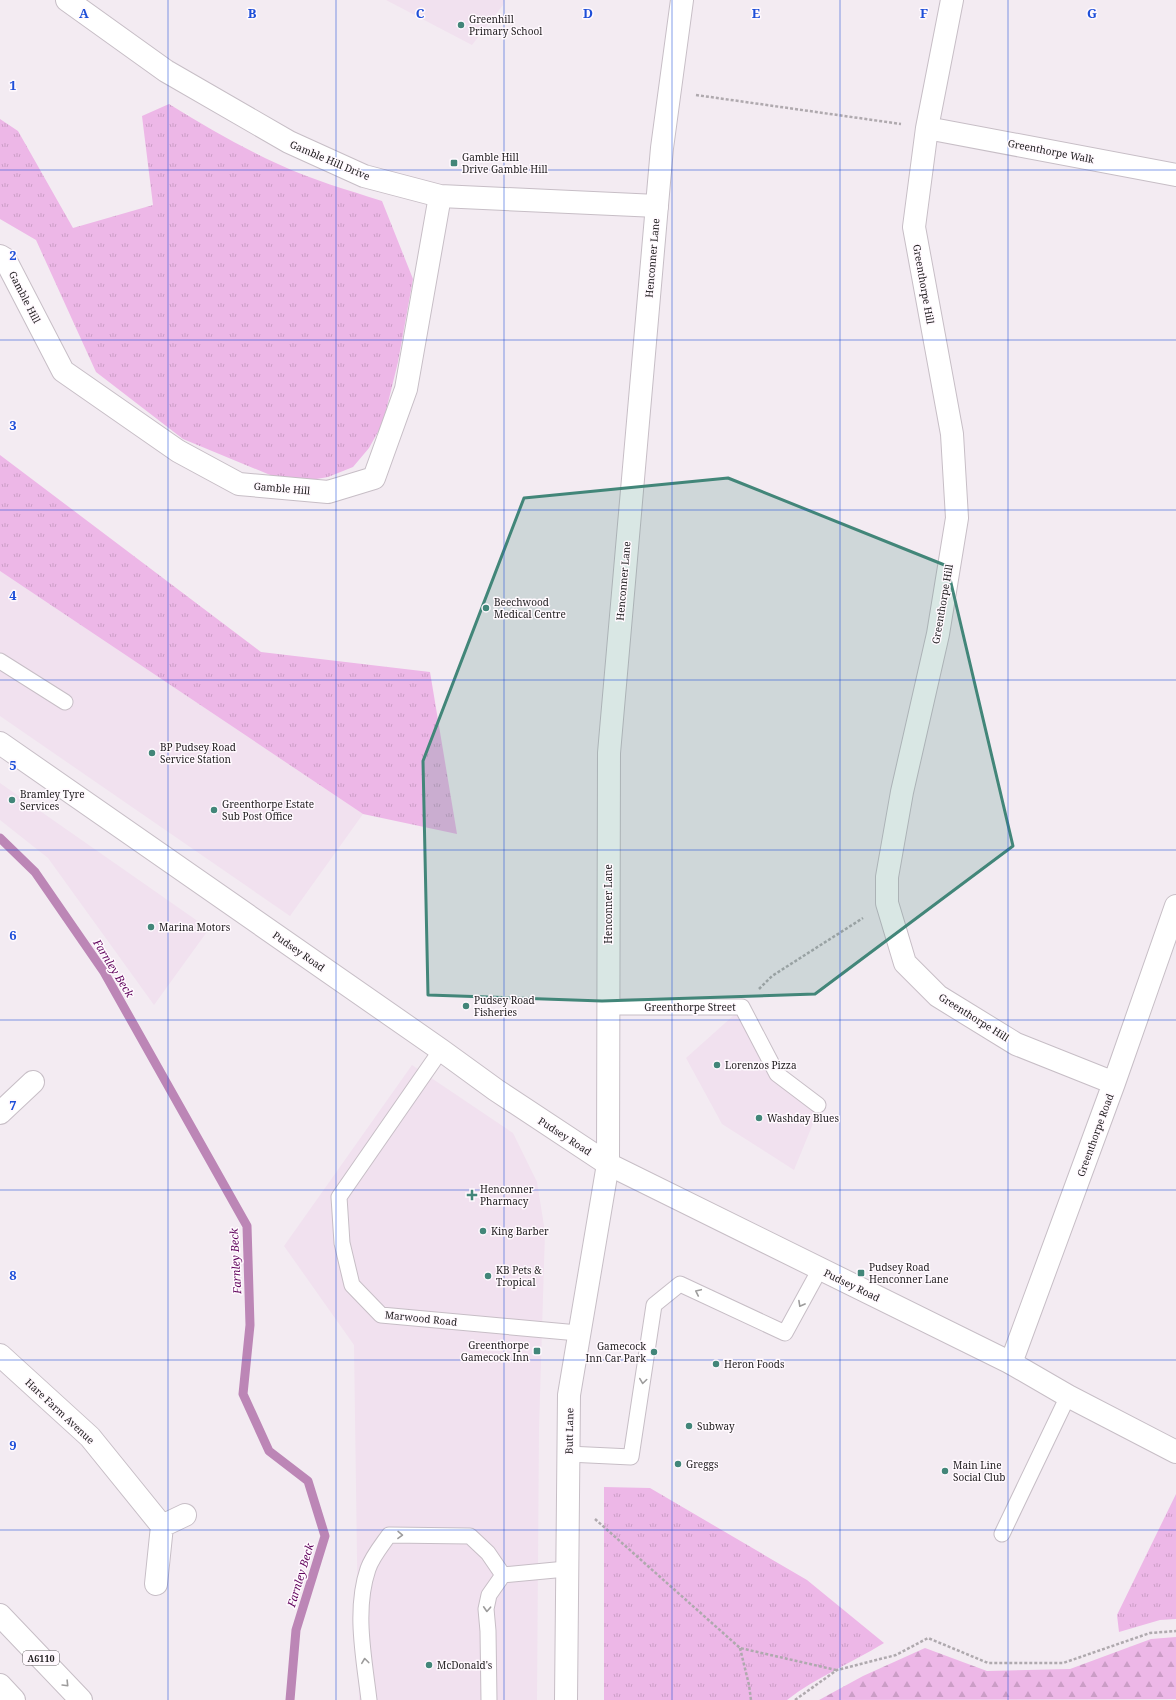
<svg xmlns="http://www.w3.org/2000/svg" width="1176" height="1700" font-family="'Noto Serif',serif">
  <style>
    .built { fill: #f1e1ef }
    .grass { fill: url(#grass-tufts) }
    .forest { fill: url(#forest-firs) }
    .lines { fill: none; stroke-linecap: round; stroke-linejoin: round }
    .stream { stroke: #bc86b6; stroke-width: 9 }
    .service-casing { stroke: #c7bec6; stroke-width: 17 }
    .minor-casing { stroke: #c7bec6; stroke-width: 24 }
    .tertiary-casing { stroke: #c7bec6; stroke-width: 24 }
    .secondary-casing { stroke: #c7bec6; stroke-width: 24 }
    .trunk-casing { stroke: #c7bec6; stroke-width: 24 }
    .path { stroke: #afa9ae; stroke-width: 2.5; stroke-dasharray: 3 2; stroke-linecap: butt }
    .service { stroke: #fff; stroke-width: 15 }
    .minor { stroke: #fff; stroke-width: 22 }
    .tertiary { stroke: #fff; stroke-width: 22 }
    .secondary { stroke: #fff; stroke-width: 22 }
    .trunk { stroke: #fff; stroke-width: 22 }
    .oneway { stroke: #9d9c9c }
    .marked { fill: #428679; fill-opacity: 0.2; stroke: #428679; stroke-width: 3; stroke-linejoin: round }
    .grid { fill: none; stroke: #1d4ed8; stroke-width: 1; stroke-opacity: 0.55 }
    .poi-dot { fill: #428679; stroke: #fff9fe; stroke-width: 1.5 }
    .labels { text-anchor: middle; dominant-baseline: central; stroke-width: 3; stroke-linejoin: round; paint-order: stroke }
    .shield { fill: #fff9fe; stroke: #666265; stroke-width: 1 }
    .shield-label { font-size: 9px; font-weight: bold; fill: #252224 }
    .poi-label { font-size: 10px; fill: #252224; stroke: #fff9fe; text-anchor: start }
    .street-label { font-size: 10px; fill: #252224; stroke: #fff9fe }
    .water-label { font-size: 11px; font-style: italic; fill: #61055d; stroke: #fff9fe }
    .grid-label { font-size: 13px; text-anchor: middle; font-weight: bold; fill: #1d4ed8; stroke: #fff9fe; stroke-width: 3; stroke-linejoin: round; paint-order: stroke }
  </style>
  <defs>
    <pattern id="grass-tufts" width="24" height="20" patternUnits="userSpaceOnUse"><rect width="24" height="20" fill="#edb7e7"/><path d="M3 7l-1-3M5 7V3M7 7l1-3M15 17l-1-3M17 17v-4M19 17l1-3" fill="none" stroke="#cb9dc6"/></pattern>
    <pattern id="forest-firs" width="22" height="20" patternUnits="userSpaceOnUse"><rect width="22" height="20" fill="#edb7e7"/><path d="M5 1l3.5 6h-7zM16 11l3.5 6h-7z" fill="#cb9dc6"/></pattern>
  </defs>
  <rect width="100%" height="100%" fill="#f3ebf2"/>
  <!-- built -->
  <path class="built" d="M 386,0 L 504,0 L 503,5 L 472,45 Z
    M 0,571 L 363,814 L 290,916 L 0,716 Z
    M 0,783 L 209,929 L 154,1005 L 48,858 L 0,820 Z
    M 743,1007 L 779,1072 L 821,1104 L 794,1170 L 722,1124 L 686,1058 Z
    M 412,1065 L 513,1133 L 537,1182 L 545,1232 L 539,1428 L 537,1700 L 359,1700 L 354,1345 L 284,1246 Z"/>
  <!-- grass -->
  <path class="grass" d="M 169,104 C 204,126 241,147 278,164 C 312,180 348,190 382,201 L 413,279 L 398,362 L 383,423 L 369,448 L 353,467 L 328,477 L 305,481 L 275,477 L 183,439 L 96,372 L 36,240 L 0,219 L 0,119 L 18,131 L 73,228 L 153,205 L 142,116 Z
    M 0,455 L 261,652 L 430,672 L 457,834 L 363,814 L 0,571 Z
    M 604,1487 L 650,1488 L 807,1580 L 884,1643 C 852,1663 816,1677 787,1700 L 604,1700 Z
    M 1176,1494 L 1176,1619 L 1160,1620 L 1119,1632 L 1117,1615 Z"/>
  <!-- forest -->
  <path class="forest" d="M 1176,1637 L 1176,1699 L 819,1700 L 863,1676 L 925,1648 L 987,1671 L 1070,1669 L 1151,1639 Z"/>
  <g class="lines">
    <!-- stream -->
    <path class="stream" d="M 0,838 L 35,872 L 104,972 L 247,1226 L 250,1325 L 243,1394 L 269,1451 L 308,1481 L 325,1536 L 296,1630 L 290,1700"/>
    <!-- service casing -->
    <g class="service-casing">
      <path id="service" d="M 0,661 L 65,702
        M 608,1007 L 742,1007 L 777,1074 L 818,1105
        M 441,1050 L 339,1197 L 342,1243 L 352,1285 L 381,1315 L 578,1333
        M 568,1454 L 631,1457 L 654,1305 L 680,1284 L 785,1333 L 820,1269
        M 1002,1534 L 1068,1396
        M 369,1700 C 364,1658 354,1610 368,1569 C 372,1557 382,1545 389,1535 L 470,1536 L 488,1553 L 503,1575 L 566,1569
        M 489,1700 L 488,1631 L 486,1609 L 489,1595 L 503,1575"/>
    </g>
    <!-- minor casing -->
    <g class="minor-casing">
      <path id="minor" d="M 67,0 L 166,71 L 289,142 L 364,176 L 440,196 L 657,206
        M 952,0 L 927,128 L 914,227 L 952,434 L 957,518 L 938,634 L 902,792 L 887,877 L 887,903 L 905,963 L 938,996 L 1016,1044 L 1114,1083
        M 927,128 L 1176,175
        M 0,256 L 5,259 L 63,371 L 178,451 L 239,484 L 328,492 L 374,478 L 406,389 L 440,196
        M 0,1113 L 33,1082
        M 0,1355 L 90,1437 L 162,1526 L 185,1515
        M 1011,1363 L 1114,1083 L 1176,906
        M 156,1584 L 162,1526"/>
    </g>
    <!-- tertiary casing -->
    <g class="tertiary-casing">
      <path id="tertiary" d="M 566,1700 L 569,1395 L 608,1164 L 609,753 L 662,148 L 682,0"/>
    </g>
    <!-- secondary casing -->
    <g class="secondary-casing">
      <path id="secondary" d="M 0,743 L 441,1050 L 496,1090 L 608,1164 L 1011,1363 L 1068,1396 L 1176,1452"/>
    </g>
    <!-- trunk casing -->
    <g class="trunk-casing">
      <path id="trunk" d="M 0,1615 L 81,1700
        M 0,1685 L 14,1700"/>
    </g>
    <!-- path -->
    <path class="path" d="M 696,95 L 901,124
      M 759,989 L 772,976 L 863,918
      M 595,1519 L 740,1648 L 836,1670
      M 740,1648 L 749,1685 L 751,1700
      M 795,1700 L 837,1670 L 896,1655 L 928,1638 L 988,1663 L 1063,1663 L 1150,1633 L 1176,1631"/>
    <!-- service -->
    <use href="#service" class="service"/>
    <!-- minor -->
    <use href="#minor" class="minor"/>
    <!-- tertiary -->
    <use href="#tertiary" class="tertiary"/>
    <!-- secondary -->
    <use href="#secondary" class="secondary"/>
    <!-- trunk -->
    <use href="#trunk" class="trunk"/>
  </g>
  <!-- one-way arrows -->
  <defs><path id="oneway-chevron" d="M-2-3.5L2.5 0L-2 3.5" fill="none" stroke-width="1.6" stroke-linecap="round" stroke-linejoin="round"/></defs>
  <g class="oneway">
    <use href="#oneway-chevron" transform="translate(698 1292) rotate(-155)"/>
    <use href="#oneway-chevron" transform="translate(801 1304) rotate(119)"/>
    <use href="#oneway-chevron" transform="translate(643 1381) rotate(98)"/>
    <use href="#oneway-chevron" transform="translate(400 1535) rotate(1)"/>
    <use href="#oneway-chevron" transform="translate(487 1609) rotate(93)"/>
    <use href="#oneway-chevron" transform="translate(365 1661) rotate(-97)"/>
    <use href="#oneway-chevron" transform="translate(66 1684) rotate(46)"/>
  </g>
  <!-- marked area -->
  <path class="marked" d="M 728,478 L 947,566 L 1013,846 L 815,994 L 602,1001 L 428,995 L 423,761 L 524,498 Z"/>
  <!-- grid -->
  <path class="grid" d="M 168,0 L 168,1700M 336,0 L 336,1700M 504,0 L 504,1700M 672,0 L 672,1700M 840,0 L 840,1700M 1008,0 L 1008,1700M 0,170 L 1176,170M 0,340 L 1176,340M 0,510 L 1176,510M 0,680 L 1176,680M 0,850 L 1176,850M 0,1020 L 1176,1020M 0,1190 L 1176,1190M 0,1360 L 1176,1360M 0,1530 L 1176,1530"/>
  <!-- markers -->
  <g class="poi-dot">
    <circle cx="461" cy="25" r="4"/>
    <rect x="450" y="159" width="8" height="8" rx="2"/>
    <circle cx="486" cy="608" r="4"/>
    <circle cx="152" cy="753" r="4"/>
    <circle cx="12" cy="800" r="4"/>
    <circle cx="214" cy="810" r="4"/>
    <circle cx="151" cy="927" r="4"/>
    <circle cx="466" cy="1006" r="4"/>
    <circle cx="717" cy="1065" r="4"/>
    <circle cx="759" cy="1118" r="4"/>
    <path d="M470 1189h4v4h4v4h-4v4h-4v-4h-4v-4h4z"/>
    <circle cx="483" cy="1231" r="4"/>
    <rect x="857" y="1269" width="8" height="8" rx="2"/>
    <circle cx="488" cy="1276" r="4"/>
    <rect x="533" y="1347" width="8" height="8" rx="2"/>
    <circle cx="654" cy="1352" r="4"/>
    <circle cx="716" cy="1364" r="4"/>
    <circle cx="689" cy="1426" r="4"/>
    <circle cx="678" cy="1464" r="4"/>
    <circle cx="945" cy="1471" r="4"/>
    <circle cx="429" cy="1665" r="4"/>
  </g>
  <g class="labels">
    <!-- shield labels -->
    <rect class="shield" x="23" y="1651" width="36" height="14" rx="3"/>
    <g class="shield-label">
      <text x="41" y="1658">A6110</text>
    </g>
    <!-- poi labels -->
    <g class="poi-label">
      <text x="469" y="19">Greenhill<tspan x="469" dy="12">Primary School</tspan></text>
      <text x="462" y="157">Gamble Hill<tspan x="462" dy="12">Drive Gamble Hill</tspan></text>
      <text x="494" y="602">Beechwood<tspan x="494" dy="12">Medical Centre</tspan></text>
      <text x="160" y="747">BP Pudsey Road<tspan x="160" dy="12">Service Station</tspan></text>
      <text x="20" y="794">Bramley Tyre<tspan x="20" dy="12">Services</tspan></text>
      <text x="222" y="804">Greenthorpe Estate<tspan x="222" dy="12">Sub Post Office</tspan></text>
      <text x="159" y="927">Marina Motors</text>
      <text x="474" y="1000">Pudsey Road<tspan x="474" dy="12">Fisheries</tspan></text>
      <text x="725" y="1065">Lorenzos Pizza</text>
      <text x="767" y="1118">Washday Blues</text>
      <text x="480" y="1189">Henconner<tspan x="480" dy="12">Pharmacy</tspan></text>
      <text x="491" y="1231">King Barber</text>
      <text x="869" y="1267">Pudsey Road<tspan x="869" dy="12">Henconner Lane</tspan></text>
      <text x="496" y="1270">KB Pets &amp;<tspan x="496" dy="12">Tropical</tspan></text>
      <text x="529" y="1345" text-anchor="end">Greenthorpe<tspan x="529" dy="12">Gamecock Inn</tspan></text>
      <text x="646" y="1346" text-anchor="end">Gamecock<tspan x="646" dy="12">Inn Car Park</tspan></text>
      <text x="724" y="1364">Heron Foods</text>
      <text x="697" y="1426">Subway</text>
      <text x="686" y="1464">Greggs</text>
      <text x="953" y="1465">Main Line<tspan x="953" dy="12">Social Club</tspan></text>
      <text x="437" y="1665">McDonald's</text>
    </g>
    <!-- street labels -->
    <g class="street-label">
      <text transform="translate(1051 151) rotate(11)">Greenthorpe Walk</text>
      <text transform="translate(330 160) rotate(23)">Gamble Hill Drive</text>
      <text transform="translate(652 258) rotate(-85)">Henconner Lane</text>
      <text transform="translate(924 284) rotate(80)">Greenthorpe Hill</text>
      <text transform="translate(25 297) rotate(63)">Gamble Hill</text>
      <text transform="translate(282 488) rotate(5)">Gamble Hill</text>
      <text transform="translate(623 581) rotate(-85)">Henconner Lane</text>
      <text transform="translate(942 604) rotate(-80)">Greenthorpe Hill</text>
      <text transform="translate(608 904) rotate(-90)">Henconner Lane</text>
      <text transform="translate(299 951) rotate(35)">Pudsey Road</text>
      <text x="690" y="1007">Greenthorpe Street</text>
      <text transform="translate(974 1017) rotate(32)">Greenthorpe Hill</text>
      <text transform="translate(1095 1135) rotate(-70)">Greenthorpe Road</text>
      <text transform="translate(565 1136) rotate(33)">Pudsey Road</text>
      <text transform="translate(852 1285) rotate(26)">Pudsey Road</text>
      <text transform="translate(421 1318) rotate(6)">Marwood Road</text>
      <text transform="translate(60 1411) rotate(43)">Hare Farm Avenue</text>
      <text transform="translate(569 1431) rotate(-89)">Butt Lane</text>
    </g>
    <!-- water labels -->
    <g class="water-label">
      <text transform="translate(114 968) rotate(58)">Farnley Beck</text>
      <text transform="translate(235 1261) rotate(-93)">Farnley Beck</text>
      <text transform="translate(300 1575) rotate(-73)">Farnley Beck</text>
    </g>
  </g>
  <g class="grid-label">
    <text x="84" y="18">A</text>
    <text x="252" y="18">B</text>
    <text x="420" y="18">C</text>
    <text x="588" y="18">D</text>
    <text x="756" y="18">E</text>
    <text x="924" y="18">F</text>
    <text x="1092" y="18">G</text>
    <text x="13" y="90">1</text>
    <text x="13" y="260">2</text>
    <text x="13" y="430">3</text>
    <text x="13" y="600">4</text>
    <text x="13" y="770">5</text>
    <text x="13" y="940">6</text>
    <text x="13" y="1110">7</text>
    <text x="13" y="1280">8</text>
    <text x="13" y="1450">9</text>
  </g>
</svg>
